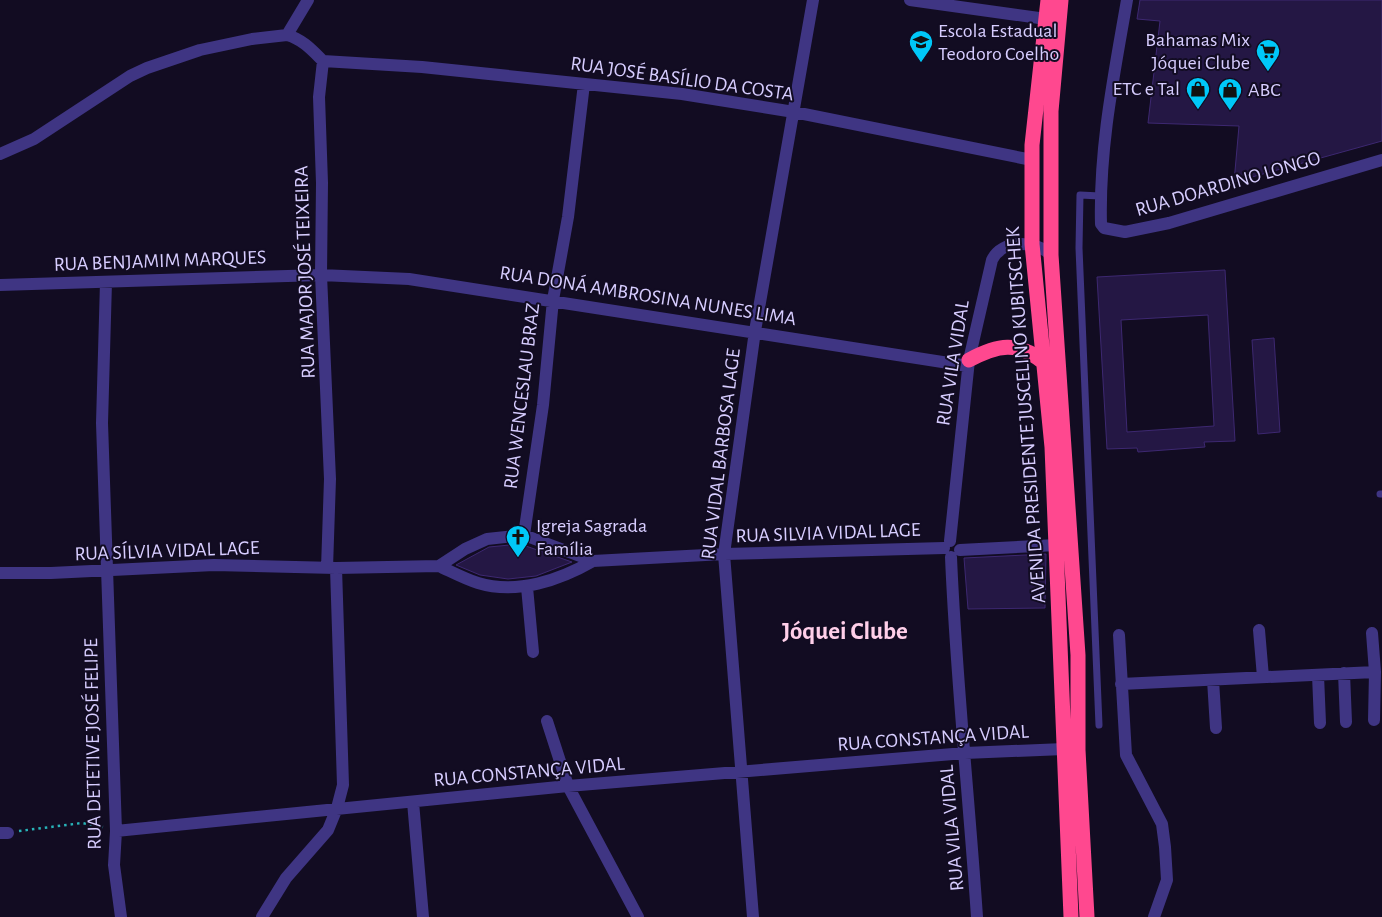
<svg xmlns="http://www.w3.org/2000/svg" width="1382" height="917" font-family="'Alegreya Sans',sans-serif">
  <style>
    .building { fill: #241744; stroke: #3d2871; fill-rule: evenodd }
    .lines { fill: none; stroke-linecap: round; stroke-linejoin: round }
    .path { stroke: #28b3b8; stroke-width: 2.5; stroke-dasharray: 2.5 4; stroke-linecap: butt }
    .lane { stroke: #3f3583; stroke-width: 7 }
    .street { stroke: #3f3583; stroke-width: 12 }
    .highway { stroke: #ff488f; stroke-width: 15 }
    .labels { text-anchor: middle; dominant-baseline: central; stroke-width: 4; stroke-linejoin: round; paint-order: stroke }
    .poi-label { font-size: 20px; fill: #d7cdff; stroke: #120c22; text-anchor: start }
    .street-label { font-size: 20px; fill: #d7cdff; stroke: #120c22 }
    .district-label { font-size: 25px; font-weight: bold; fill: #ffcfe9; stroke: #120c22 }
  </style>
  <rect width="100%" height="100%" fill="#120c22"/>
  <!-- building -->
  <path class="building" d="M 1140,0 L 1382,0 L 1382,141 L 1234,182 L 1239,126 L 1148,123 L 1160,21 L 1137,19 Z
    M 1225,270 L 1235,441 L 1204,442 L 1205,447 L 1138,452 L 1137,448 L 1107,449 L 1097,277 ZM 1208,315 L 1214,426 L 1127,432 L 1121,320 Z
    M 1274,338 L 1280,432 L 1258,434 L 1252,340 Z
    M 520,544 L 572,562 L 536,576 L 508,579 L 480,575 L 456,565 L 489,547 Z
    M 1046,554 L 1045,608 L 968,609 L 964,558 Z"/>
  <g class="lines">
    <!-- path -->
    <path class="path" d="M 19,831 L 82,823 L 103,827"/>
    <!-- lane -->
    <path class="lane" d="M 1380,494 L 1382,494
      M 1099,725 L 1079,248 L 1080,195 L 1100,196"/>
    <!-- street -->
    <path class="street" d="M 910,0 L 1046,19
      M 1127,0 C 1114,75 1099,148 1101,224 L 1104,228 L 1125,232 L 1169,223 L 1382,160
      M 287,35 L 308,0
      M 323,61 L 422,67 L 682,94 L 794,112 L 1032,160
      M 0,154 L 34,139 L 130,76 L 147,68 L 200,50 L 252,39 L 287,35 C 302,39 312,50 323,61 L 319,97 L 322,183 L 321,275 L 330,479 L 327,568
      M 106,282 L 102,423 L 116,831 L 114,865 L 121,917
      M 0,285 L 321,275 L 409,279 L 968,366
      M 524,535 L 543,405 L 553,300 L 568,217 L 584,84
      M 950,541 L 969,360 L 992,260 C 1002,239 1036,240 1051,255
      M 960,550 L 1057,545
      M 951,557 C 956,678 969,797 977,917
      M 439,566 C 452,572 465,579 478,583 C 517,595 560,580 593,561
      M 0,573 L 51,573 L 214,565 L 336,568 L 439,566 L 465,549 L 487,539 L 524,535 L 593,561 L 724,554 L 944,548
      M 527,587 L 533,652
      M 1259,630 L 1263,677
      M 1372,633 L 1375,672 L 1374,720
      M 1119,635 L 1126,755 L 1162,824 L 1165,847 L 1167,880 L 1154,917
      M 1344,673 L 1346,722
      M 1318,675 L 1320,723
      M 1213,680 L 1216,728
      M 1121,684 L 1375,672
      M 547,721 L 568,786 L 638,917
      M 413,802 L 423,917
      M 116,831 L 568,786 L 965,753 L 1064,749
      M 0,833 L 8,833
      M 262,917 L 286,878 L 328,830 L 337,808 L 343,785 L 336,568
      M 753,917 L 724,554 L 755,331 L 813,0"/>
    <!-- highway -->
    <path class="highway" d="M 1048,0 L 1032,145 L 1032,244 L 1052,447 L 1071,917
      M 1061,0 L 1051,111 L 1051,255 L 1078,655 L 1078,750 L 1087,917
      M 969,360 C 997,345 1018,340 1044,363"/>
  </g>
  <!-- icons -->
  <defs>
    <g id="school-pin" transform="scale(1.25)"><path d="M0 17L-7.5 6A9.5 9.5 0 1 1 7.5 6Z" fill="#00c8f8" stroke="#120c22"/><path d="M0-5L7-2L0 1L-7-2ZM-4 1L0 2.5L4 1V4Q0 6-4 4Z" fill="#111"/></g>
    <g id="supermarket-pin" transform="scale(1.25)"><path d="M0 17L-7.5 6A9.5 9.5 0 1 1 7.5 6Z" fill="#00c8f8" stroke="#120c22"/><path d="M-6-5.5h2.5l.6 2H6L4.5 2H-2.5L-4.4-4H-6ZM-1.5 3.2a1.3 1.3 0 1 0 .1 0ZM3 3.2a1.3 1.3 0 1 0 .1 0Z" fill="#111"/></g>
    <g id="shop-pin" transform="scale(1.25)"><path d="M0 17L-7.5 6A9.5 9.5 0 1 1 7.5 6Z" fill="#00c8f8" stroke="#120c22"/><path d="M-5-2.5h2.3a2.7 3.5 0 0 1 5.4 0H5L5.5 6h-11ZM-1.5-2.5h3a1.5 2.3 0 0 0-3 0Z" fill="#111"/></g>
    <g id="church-pin" transform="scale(1.25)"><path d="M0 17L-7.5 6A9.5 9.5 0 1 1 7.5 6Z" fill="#00c8f8" stroke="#120c22"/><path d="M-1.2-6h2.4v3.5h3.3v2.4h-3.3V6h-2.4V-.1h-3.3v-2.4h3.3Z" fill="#111"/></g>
  </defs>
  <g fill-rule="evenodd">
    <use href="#school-pin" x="921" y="42"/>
    <use href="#supermarket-pin" x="1268" y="51"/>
    <use href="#shop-pin" x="1198" y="89"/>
    <use href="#shop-pin" x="1230" y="90"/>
    <use href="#church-pin" x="518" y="537"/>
  </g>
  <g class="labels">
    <!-- poi labels -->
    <g class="poi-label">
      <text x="938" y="31">Escola Estadual<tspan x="938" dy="23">Teodoro Coelho</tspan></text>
      <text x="1250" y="40" text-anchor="end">Bahamas Mix<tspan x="1250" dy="23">Jóquei Clube</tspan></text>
      <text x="1180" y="89" text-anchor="end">ETC e Tal</text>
      <text x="1248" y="90">ABC</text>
      <text x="536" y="526">Igreja Sagrada<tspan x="536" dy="23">Família</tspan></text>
    </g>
    <!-- street labels -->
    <g class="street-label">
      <text transform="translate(682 79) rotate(8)">RUA JOSÉ BASÍLIO DA COSTA</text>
      <text transform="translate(1228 184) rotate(-16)">RUA DOARDINO LONGO</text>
      <text transform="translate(160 261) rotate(-2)">RUA BENJAMIM MARQUES</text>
      <text transform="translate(305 272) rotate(-92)">RUA MAJOR JOSÉ TEIXEIRA</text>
      <text transform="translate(648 296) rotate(9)">RUA DONÁ AMBROSINA NUNES LIMA</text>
      <text transform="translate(953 363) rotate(-81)">RUA VILA VIDAL</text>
      <text transform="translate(522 396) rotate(-83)">RUA WENCESLAU BRAZ</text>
      <text transform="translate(1026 415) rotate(-94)">AVENIDA PRESIDENTE JUSCELINO KUBITSCHEK</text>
      <text transform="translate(721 454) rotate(-83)">RUA VIDAL BARBOSA LAGE</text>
      <text transform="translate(828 533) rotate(-2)">RUA SILVIA VIDAL LAGE</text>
      <text transform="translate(167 551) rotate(-2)">RUA SÍLVIA VIDAL LAGE</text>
      <text transform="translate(933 738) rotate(-4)">RUA CONSTANÇA VIDAL</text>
      <text transform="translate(93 744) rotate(-91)">RUA DETETIVE JOSÉ FELIPE</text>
      <text transform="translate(529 772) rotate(-5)">RUA CONSTANÇA VIDAL</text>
      <text transform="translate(952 828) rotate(-95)">RUA VILA VIDAL</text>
    </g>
    <!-- district labels -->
    <g class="district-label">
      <text x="845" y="631">Jóquei Clube</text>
    </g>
  </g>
</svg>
